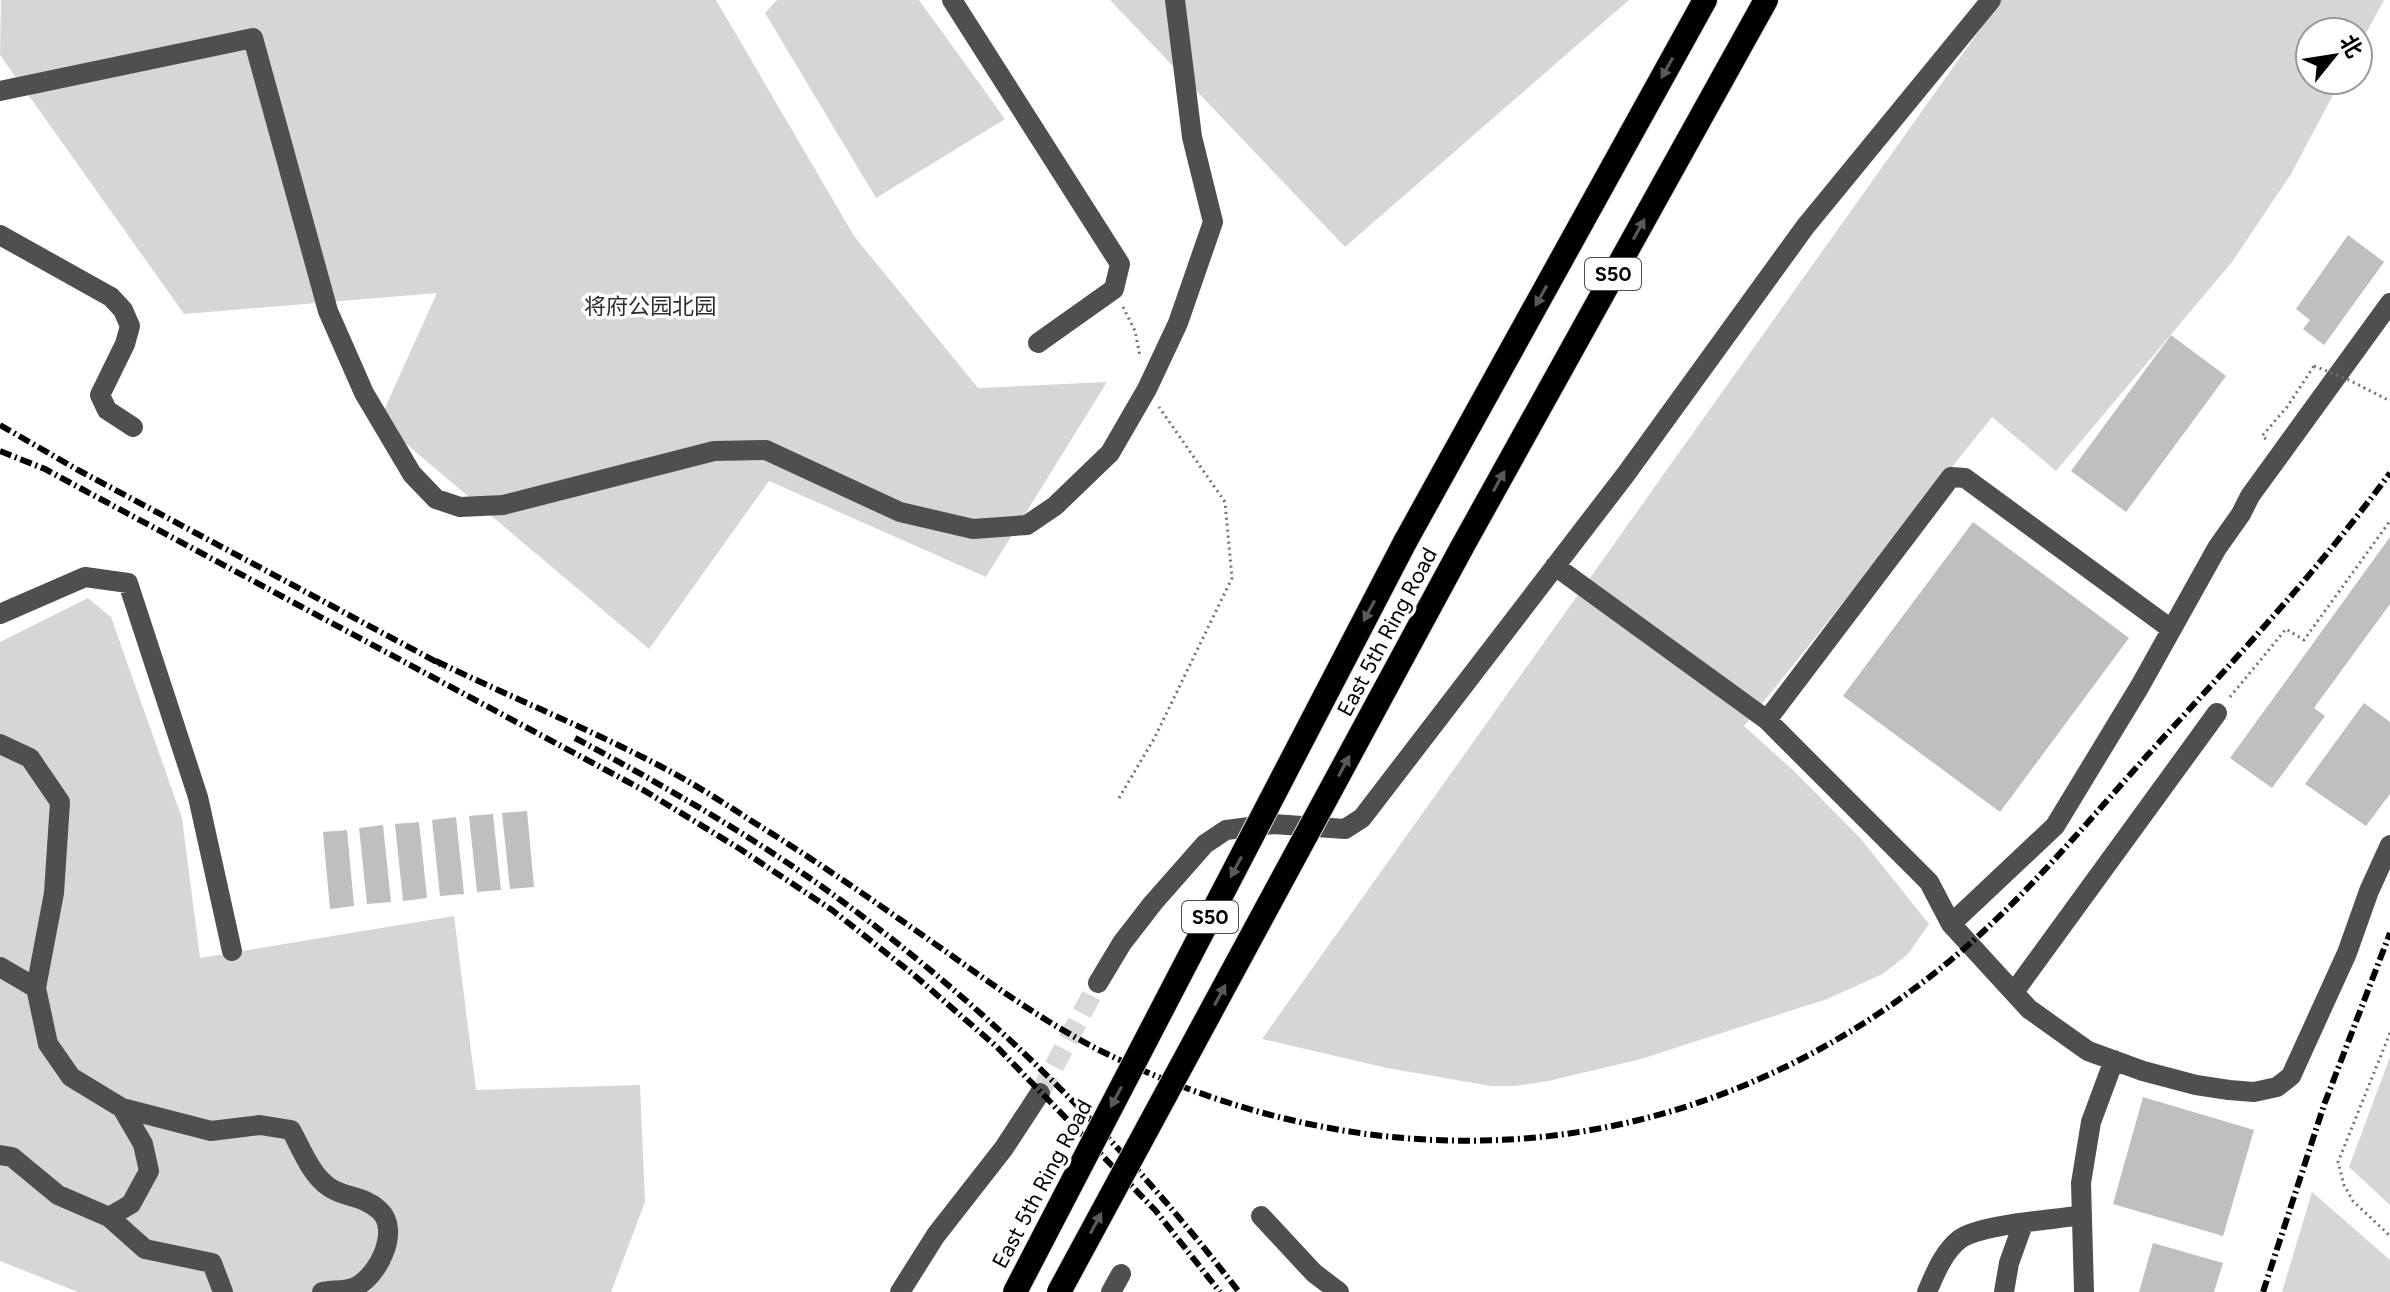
<svg xmlns="http://www.w3.org/2000/svg" width="2390" height="1292" font-family="Figtree,'Noto Sans SC',sans-serif">
  <style>
    .green { fill: #d6d6d6 }
    .building { fill: #bfbfbf }
    .lines { fill: none; stroke-linecap: round; stroke-linejoin: round }
    .minor-tunnel { stroke: #d9d9d9; stroke-width: 20; stroke-dasharray: 20 10; stroke-linecap: butt }
    .highway-casing { stroke: #dbdbdb; stroke-width: 26 }
    .path { stroke: #717171; stroke-width: 3; stroke-dasharray: 2 4; stroke-linecap: butt }
    .minor { stroke: #4f4f4f; stroke-width: 20 }
    .highway { stroke: #000; stroke-width: 24 }
    .rail { stroke: #000; stroke-width: 6; stroke-dasharray: 12 4 2 4; stroke-linecap: butt }
    .highway-bridge-casing { stroke: #dbdbdb; stroke-width: 26; stroke-linecap: butt }
    .path-bridge { stroke: #717171; stroke-width: 3; stroke-dasharray: 2 4; stroke-linecap: butt }
    .highway-bridge { stroke: #000; stroke-width: 24 }
    .oneway { fill: #595959 }
    .labels { text-anchor: middle; dominant-baseline: central; stroke-width: 7; stroke-linejoin: round; paint-order: stroke }
    .shield { fill: #fff; stroke: #4c4c4c; stroke-width: 2 }
    .shield-label { font-size: 20px; font-weight: bold; fill: #000 }
    .park-label { font-size: 22px; fill: #2d2d2d; stroke: #fff }
    .street-label { font-size: 22px; fill: #000; stroke: #fff }
  </style>
  <rect width="100%" height="100%" fill="#fff"/>
  <!-- green -->
  <path class="green" d="M 1,0 L 716,0 L 854,236 L 978,388 L 1107,382 L 986,577 L 769,481 L 649,649 L 379,421 L 437,293 L 184,314 L 0,55 Z
    M 777,0 L 919,0 L 1005,119 L 876,198 L 765,13 Z
    M 1110,0 L 1629,0 L 1345,247 Z
    M 2001,0 L 2384,0 L 2358,48 L 2358,32 L 2310,32 L 2310,80 L 2341,80 L 2291,174 L 2232,262 L 2056,471 L 1992,417 L 1744,726 L 1794,771 L 1860,838 L 1929,924 L 1908,954 L 1883,974 L 1827,999 L 1641,1059 L 1548,1081 L 1515,1086 L 1491,1086 L 1387,1068 L 1262,1039 Z
    M 88,598 L 111,617 L 182,818 L 200,958 L 454,916 L 476,1090 L 640,1085 L 645,1202 L 611,1292 L 78,1292 L 0,1261 L 0,642 Z
    M 2390,1057 L 2390,1205 L 2349,1167 Z
    M 2312,1192 L 2390,1260 L 2390,1292 L 2282,1292 Z"/>
  <!-- building -->
  <path class="building" d="M 2348,235 L 2384,262 L 2324,345 L 2303,329 L 2310,320 L 2296,309 Z
    M 2171,335 L 2226,376 L 2126,512 L 2071,471 Z
    M 1973,522 L 2129,638 L 2000,812 L 1843,696 Z
    M 2390,537 L 2390,604 L 2314,708 L 2325,716 L 2272,788 L 2230,758 Z
    M 2364,703 L 2390,722 L 2390,794 L 2366,826 L 2305,784 Z
    M 527,811 L 534,887 L 510,889 L 502,813 Z
    M 493,814 L 501,890 L 477,892 L 469,816 Z
    M 456,817 L 464,894 L 440,896 L 432,820 Z
    M 419,822 L 427,898 L 403,901 L 395,824 Z
    M 383,825 L 391,902 L 367,904 L 359,828 Z
    M 347,830 L 354,906 L 330,909 L 323,832 Z
    M 2143,1097 L 2254,1130 L 2223,1236 L 2113,1204 Z
    M 2153,1243 L 2223,1263 L 2214,1292 L 2139,1292 Z"/>
  <g class="lines">
    <!-- minor-tunnel -->
    <path class="minor-tunnel" d="M 1040,1093 L 1098,983"/>
    <!-- highway casing -->
    <g class="highway-casing">
      <path id="highway" d="M 1405,542 L 1705,0
        M 1461,549 L 1766,0"/>
    </g>
    <!-- path -->
    <path class="path" d="M 1123,307 L 1135,331 L 1140,356
      M 2266,439 L 2262,436 L 2287,407 L 2314,366
      M 2230,697 L 2286,629 L 2304,640 L 2390,521
      M 1119,798 L 1155,737 L 1232,578 L 1225,502 L 1159,407
      M 2390,1033 L 2338,1162 L 2344,1185 L 2353,1201 L 2390,1236"/>
    <!-- minor -->
    <path class="minor" d="M 952,0 L 1120,264 L 1114,289 L 1038,343
      M 0,91 L 253,38 L 328,311 L 364,393 L 412,474 L 436,499 L 460,507 L 503,505 L 714,451 L 766,450 L 900,512 L 973,529 L 1027,525 L 1055,506 L 1110,453 L 1147,389 L 1178,323 L 1213,222 L 1192,137 L 1175,0
      M 0,235 L 111,297 L 123,310 L 130,326 L 125,344 L 100,395 L 107,410 L 133,427
      M 1555,566 L 1767,720 L 1929,882 L 1951,924 L 2029,1009 L 2088,1051 L 2143,1071 L 2196,1085 L 2229,1090 L 2254,1092 L 2277,1087 L 2291,1076 L 2347,953 L 2369,891 L 2390,845
      M 0,614 L 85,577 L 128,583 L 198,797 L 232,951
      M 1767,720 L 1951,477 L 1965,478 L 2171,629
      M 0,744 L 30,758 L 60,802 L 54,893 L 36,988 L 48,1044 L 71,1077 L 122,1108 L 211,1131 L 260,1125 L 291,1130 C 301,1148 311,1175 329,1187 C 344,1198 363,1195 379,1210 C 402,1230 377,1279 353,1288 C 344,1291 332,1290 322,1292
      M 1951,924 L 2055,826 L 2140,686 L 2217,548 L 2241,514 L 2250,496 L 2390,303
      M 0,967 L 36,988
      M 1098,983 L 1122,943 L 1153,903 L 1205,844 L 1226,830 L 1273,824 L 1345,829 L 1362,818 L 1626,474 L 1805,227 L 1991,0
      M 2014,992 L 2217,713
      M 0,1155 L 12,1157 L 58,1195 L 109,1217 L 145,1249 L 212,1263 L 223,1292
      M 1261,1216 L 1314,1273 L 1339,1292
      M 109,1217 L 131,1204 L 149,1171 L 143,1144 L 122,1108
      M 900,1292 L 936,1235 L 1004,1148 L 1040,1093
      M 1111,1292 L 1121,1274
      M 1927,1292 C 1935,1274 1943,1252 1960,1239 C 1981,1224 2053,1220 2082,1215
      M 2004,1292 L 2009,1263 L 2023,1224
      M 2084,1292 L 2081,1183 L 2091,1122 L 2114,1060"/>
    <!-- highway -->
    <use href="#highway" class="highway"/>
    <!-- rail -->
    <path class="rail" d="M 0,425 L 78,470 L 446,667
      M 0,451 L 45,469 L 80,488 L 645,791 L 740,849 L 832,910 L 914,975 L 997,1047 L 1155,1210 L 1220,1292
      M 436,661 C 510,697 587,728 660,766 C 691,782 721,801 750,820 C 817,861 881,906 945,951 C 996,987 1047,1024 1103,1052 C 1388,1192 1691,1168 1941,968 C 2020,905 2085,824 2153,749 C 2235,659 2318,571 2390,473
      M 575,738 C 666,787 756,838 839,899 C 990,1009 1125,1144 1239,1292
      M 2263,1292 L 2324,1105 L 2390,933"/>
    <!-- highway-bridge casing -->
    <g class="highway-bridge-casing">
      <path id="highway-bridge" d="M 1015,1292 L 1405,542
        M 1059,1292 L 1461,549"/>
    </g>
    <!-- path-bridge -->
    <path class="path-bridge" d="M 2314,366 L 2349,380 L 2390,401"/>
    <!-- highway-bridge -->
    <use href="#highway-bridge" class="highway-bridge"/>
  </g>
  <!-- one-way arrows -->
  <defs><path id="oneway-solid" d="M-6-.8H1V-3.2L6.5 0L1 3.2V.8H-6Z" transform="scale(2)"/></defs>
  <g class="oneway">
    <use href="#oneway-solid" transform="translate(1667 68) rotate(119)"/>
    <use href="#oneway-solid" transform="translate(1639 229) rotate(-61)"/>
    <use href="#oneway-solid" transform="translate(1541 296) rotate(119)"/>
    <use href="#oneway-solid" transform="translate(1499 481) rotate(-61)"/>
    <use href="#oneway-solid" transform="translate(1369 611) rotate(118)"/>
    <use href="#oneway-solid" transform="translate(1344 766) rotate(-62)"/>
    <use href="#oneway-solid" transform="translate(1236 867) rotate(118)"/>
    <use href="#oneway-solid" transform="translate(1220 995) rotate(-62)"/>
    <use href="#oneway-solid" transform="translate(1116 1097) rotate(118)"/>
    <use href="#oneway-solid" transform="translate(1096 1223) rotate(-62)"/>
  </g>
  <g class="labels">
    <!-- shield labels -->
    <g class="shield">
      <rect x="1585" y="258" width="56" height="32" rx="6"/>
      <rect x="1182" y="901" width="56" height="32" rx="6"/>
    </g>
    <g class="shield-label">
      <text x="1613" y="274">S50</text>
      <text x="1210" y="917">S50</text>
    </g>
    <!-- park labels -->
    <g class="park-label">
      <text x="650" y="306">将府公园北园</text>
    </g>
    <!-- street labels -->
    <g class="street-label">
      <text transform="translate(1387 632) rotate(-62)">East 5th Ring Road</text>
      <text transform="translate(1042 1184) rotate(-62)">East 5th Ring Road</text>
    </g>
  </g>
  <!-- north arrow -->
  <g transform="translate(2334 56) rotate(60)"><circle r="38" fill="#ffffff" stroke="#999999" stroke-width="2"/>
  <path d="M0-6L14 30L0 20L-14 30Z" fill="#000000"/>
  <text y="-12" font-size="22" font-weight="bold" text-anchor="middle" fill="#000000">北</text>
  </g>
</svg>
